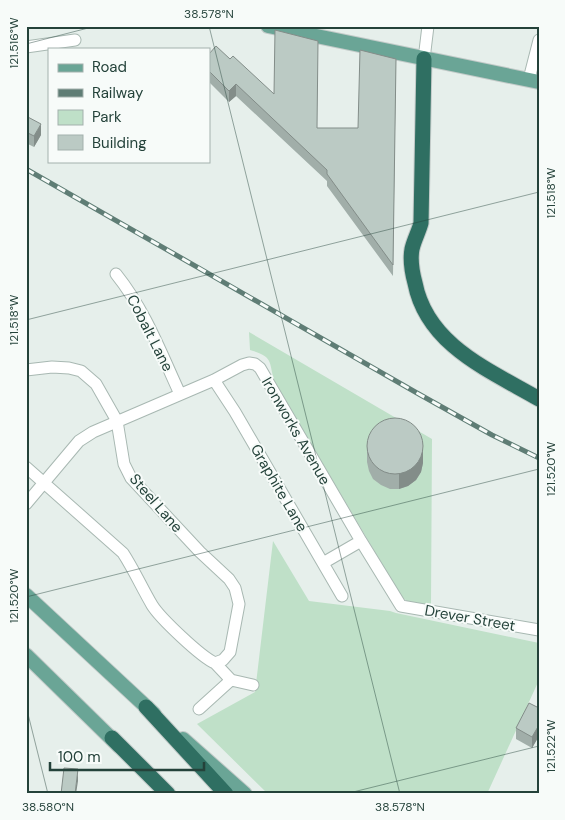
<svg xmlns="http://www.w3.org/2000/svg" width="565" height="820" font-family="'DM Sans',sans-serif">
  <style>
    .green { fill: #bfe0c8 }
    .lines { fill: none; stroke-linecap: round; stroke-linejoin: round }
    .minor-casing { stroke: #a8b8b2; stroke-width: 13 }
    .major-casing { stroke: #c2cac8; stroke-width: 16 }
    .highway-casing { stroke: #c2cac8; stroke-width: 17 }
    .minor { stroke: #fff; stroke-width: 11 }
    .major { stroke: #6aa596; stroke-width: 14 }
    .highway { stroke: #2f6f62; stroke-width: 15 }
    .rail-casing { stroke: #5f7d75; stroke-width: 5 }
    .rail { stroke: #f7fbf9; stroke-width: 3; stroke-dasharray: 9; stroke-linecap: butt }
    .wall { fill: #a1aea9 }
    .shaded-wall { fill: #838d89 }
    .building { fill: #bbcac4; stroke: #838d89 }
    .ticks { fill: none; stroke: #24423a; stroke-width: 1; stroke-opacity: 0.45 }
    .labels { text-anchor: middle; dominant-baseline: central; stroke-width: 4; stroke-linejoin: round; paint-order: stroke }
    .street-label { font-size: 15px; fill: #24423a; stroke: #f7fbf9 }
    .neatline { fill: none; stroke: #24423a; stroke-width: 2 }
    .ticks-label { font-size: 12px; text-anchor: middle; fill: #24423a }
  </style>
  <rect width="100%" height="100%" fill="#e6efeb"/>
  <!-- green -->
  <path class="green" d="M 249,332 L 432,439 L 431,605 L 409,603 L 401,596 L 275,383 C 268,362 275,357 250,350 Z
    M 273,541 L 309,601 L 390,611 L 396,613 L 539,643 L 539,680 L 487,794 L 268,794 L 197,724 L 255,692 Z"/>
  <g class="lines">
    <!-- minor casing -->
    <g class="minor-casing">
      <path id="minor" d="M 26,47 L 75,40
        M 424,59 L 428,26
        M 529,79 L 539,40
        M 116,274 C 145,310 161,353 180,394
        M 26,370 L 52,367 L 69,368 L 81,371 L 96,384 L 117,421 L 124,464 L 131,478 L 200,552 L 229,579 L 235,588 L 239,604 L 230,652 L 223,660 L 215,663 C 201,657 160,618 152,605 C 142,588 134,570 123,553 L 26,467
        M 214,380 L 235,412 L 342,596
        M 26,504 L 79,441 L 93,432 L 214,380 L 242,365 L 249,363 L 255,364 L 260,368 L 361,541 L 401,606 L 539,630
        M 323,563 L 361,541
        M 215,663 L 231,680 L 253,685
        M 199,709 L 231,680"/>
    </g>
    <!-- major casing -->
    <g class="major-casing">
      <path id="major" d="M 268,26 L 539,82
        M 26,595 L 154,714
        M 26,655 L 119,746
        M 183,739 L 245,794"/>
    </g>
    <!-- highway casing -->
    <g class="highway-casing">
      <path id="highway" d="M 424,59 L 421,223 C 419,231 414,240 412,249 C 410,260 412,272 415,283 C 427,345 489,370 539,399
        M 146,707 L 226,794
        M 112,738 L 168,794"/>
    </g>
    <!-- minor -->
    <use href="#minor" class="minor"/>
    <!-- major -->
    <use href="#major" class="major"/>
    <!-- highway -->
    <use href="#highway" class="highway"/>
    <!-- rail casing -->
    <g class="rail-casing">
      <path id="rail" d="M 26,169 L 417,393 L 492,435 L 539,458"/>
    </g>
    <!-- rail -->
    <use href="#rail" class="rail"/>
  </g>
  <!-- wall -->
  <path class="wall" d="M 209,54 L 230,59 L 317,128 L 358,128 L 396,59 L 393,276 L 327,186 L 327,181 L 236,96 L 229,102 L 209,82 Z
    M 26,116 L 41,135 L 34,147 L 26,143 Z
    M 367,447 L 423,463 L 421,472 L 416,480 L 408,486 L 399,489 L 390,489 L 381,485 L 373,479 L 369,471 L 367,462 Z
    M 539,708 L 539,736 L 532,748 L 516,739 L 516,728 Z"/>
  <!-- shaded-wall -->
  <path class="shaded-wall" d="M 236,84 L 236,96 L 229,102 L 229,91 Z
    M 41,124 L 41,135 L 34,147 L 34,136 Z
    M 423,449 L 423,463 L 421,472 L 416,480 L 408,486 L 399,489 L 399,474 Z
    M 539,725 L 539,736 L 532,748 L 532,737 Z
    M 78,769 L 78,781 L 76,794 L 75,794 Z"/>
  <!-- building -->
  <path class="building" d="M 275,30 L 318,41 L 317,128 L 358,128 L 360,50 L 396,59 L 393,265 L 327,174 L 327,170 L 236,84 L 229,91 L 209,71 L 209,54 L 216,46 L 230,59 L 233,56 L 274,94 Z
    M 26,116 L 41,124 L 34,136 L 26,132 Z
    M367 446a28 28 0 1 1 56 0a28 28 0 1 1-56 0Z
    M 529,703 L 539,708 L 539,725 L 532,737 L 516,728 Z
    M 64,768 L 78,769 L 75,794 L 61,794 Z"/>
  <!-- ticks -->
  <path class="ticks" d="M 209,26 L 400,794M 26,44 L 96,26M 26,320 L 539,192M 26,597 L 539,469M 26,706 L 48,794M 345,794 L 539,746"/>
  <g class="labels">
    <!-- street labels -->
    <g class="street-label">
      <text transform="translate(150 333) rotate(63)">Cobalt Lane</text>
      <text transform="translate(296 431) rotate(60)">Ironworks Avenue</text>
      <text transform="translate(279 488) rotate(60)">Graphite Lane</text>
      <text transform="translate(156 503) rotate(49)">Steel Lane</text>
      <text transform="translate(470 618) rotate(10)">Drever Street</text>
    </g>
  </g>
  <!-- border -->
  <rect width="565" height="820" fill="none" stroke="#f7fbf9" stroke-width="55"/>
  <!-- legend -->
  <rect x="48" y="48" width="162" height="115" fill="#f7fbf9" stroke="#a3b1ad"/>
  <rect x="58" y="64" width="25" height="8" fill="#6aa596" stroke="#a3b1ad"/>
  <text x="92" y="72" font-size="15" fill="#24423a">Road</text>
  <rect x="58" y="89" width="25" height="8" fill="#5f7d75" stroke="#a3b1ad"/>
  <text x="92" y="98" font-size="15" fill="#24423a">Railway</text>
  <rect x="58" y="110" width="25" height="15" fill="#bfe0c8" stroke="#a3b1ad"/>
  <text x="92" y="122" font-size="15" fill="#24423a">Park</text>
  <rect x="58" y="135" width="25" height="15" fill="#bbcac4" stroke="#a3b1ad"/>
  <text x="92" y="148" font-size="15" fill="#24423a">Building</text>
  <!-- scale -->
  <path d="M50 762v8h154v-8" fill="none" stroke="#24423a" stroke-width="2.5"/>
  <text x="58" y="762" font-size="15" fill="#24423a" stroke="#f7fbf9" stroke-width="4" paint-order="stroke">100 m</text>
  <rect x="28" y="28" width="510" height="764" class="neatline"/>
  <g class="ticks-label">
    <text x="209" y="18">38.578°N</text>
    <text transform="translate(14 43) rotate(-90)" y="4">121.516°W</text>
    <text transform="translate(551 193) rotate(-90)" y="4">121.518°W</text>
    <text transform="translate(14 320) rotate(-90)" y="4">121.518°W</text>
    <text transform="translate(551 469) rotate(-90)" y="4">121.520°W</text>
    <text transform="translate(14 596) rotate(-90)" y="4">121.520°W</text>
    <text transform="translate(551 746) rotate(-90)" y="4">121.522°W</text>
    <text x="48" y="811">38.580°N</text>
    <text x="400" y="811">38.578°N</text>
  </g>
</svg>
